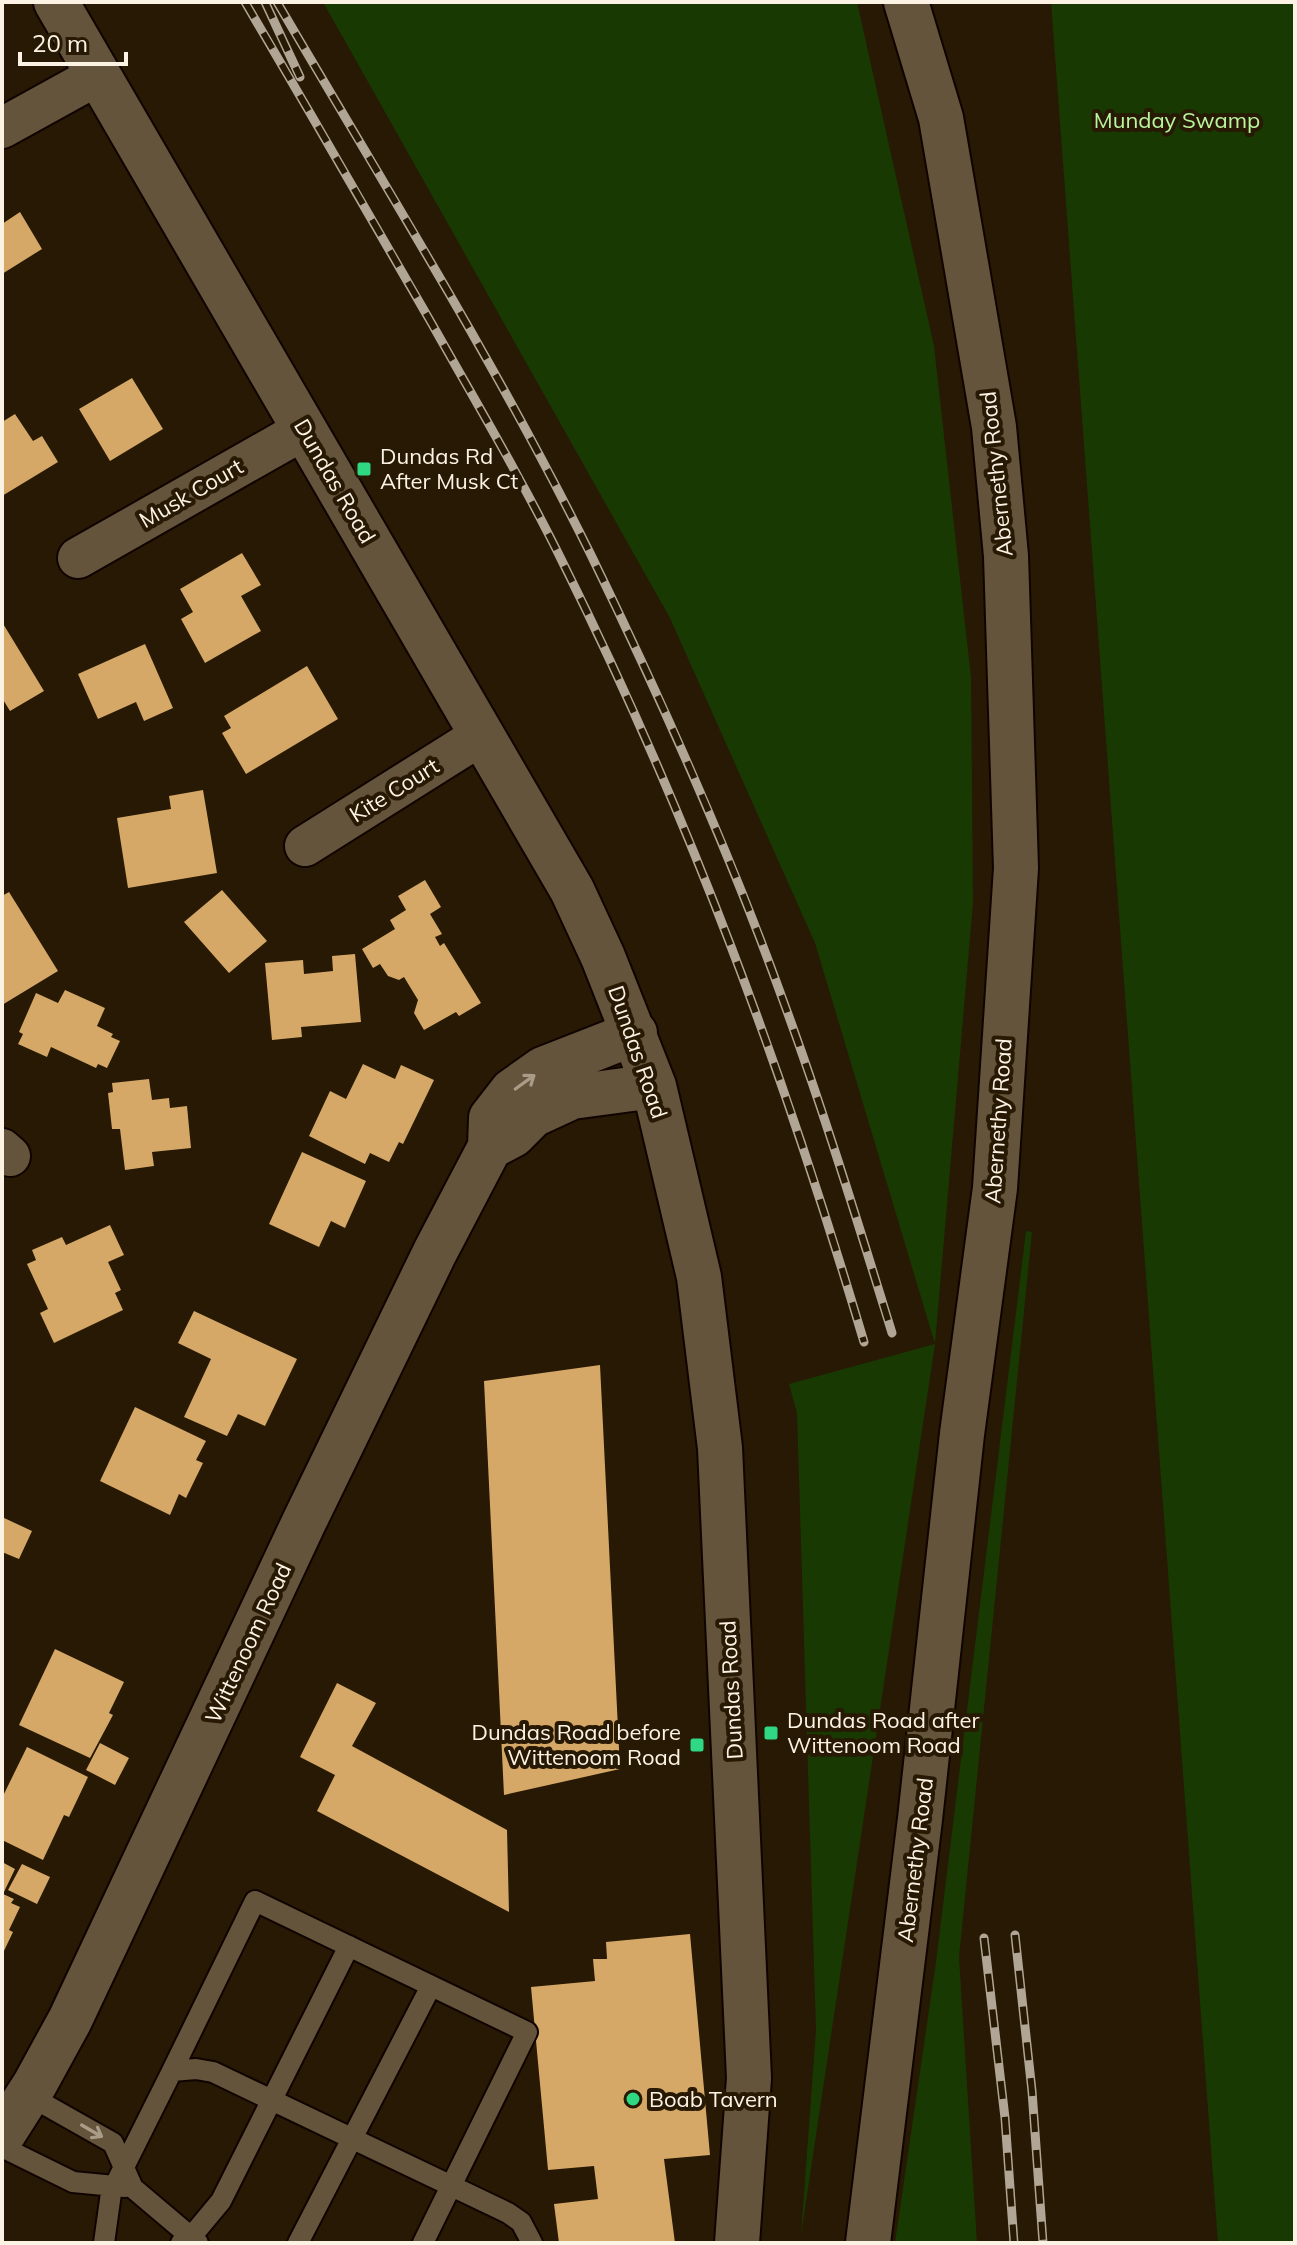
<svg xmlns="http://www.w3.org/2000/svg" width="1297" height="2245" font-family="Mulish,sans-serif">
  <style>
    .green { fill: #183902 }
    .building { fill: #d5a867 }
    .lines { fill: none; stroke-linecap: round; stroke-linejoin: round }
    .lane-casing { stroke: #100400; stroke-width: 24 }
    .street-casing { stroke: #100400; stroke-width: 44 }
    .secondary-casing { stroke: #100400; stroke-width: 48 }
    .lane { stroke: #65543c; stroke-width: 20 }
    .street { stroke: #65543c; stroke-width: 40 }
    .secondary { stroke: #65543c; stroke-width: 44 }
    .rail-casing { stroke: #b1a695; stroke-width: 9 }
    .rail { stroke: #271903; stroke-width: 6; stroke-dasharray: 18; stroke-linecap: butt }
    .oneway { stroke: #a99c88 }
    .poi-dot { fill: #2fd883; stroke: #271903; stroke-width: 3 }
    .labels { text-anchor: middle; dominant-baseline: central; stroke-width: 8; stroke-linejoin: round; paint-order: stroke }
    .park-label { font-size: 22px; fill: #b9f59e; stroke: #271903 }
    .poi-label { font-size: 22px; fill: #fdf3e5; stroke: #271903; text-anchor: start }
    .street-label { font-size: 22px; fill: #fdf3e5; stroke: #271903 }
  </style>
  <rect width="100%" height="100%" fill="#271903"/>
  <!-- green -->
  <path class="green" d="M 323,2 L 857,2 L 934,346 L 971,677 L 973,903 L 935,1344 L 801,2235 L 816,2030 L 797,1413 L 789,1384 L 935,1344 L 815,943 L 670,618 Z
    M 1051,2 L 1295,2 L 1295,2243 L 1218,2243 Z
    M 1026,1231 L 1032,1232 L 959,1957 L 977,2243 L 895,2243 L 936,1962 Z"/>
  <!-- building -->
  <path class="building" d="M 20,212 L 42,249 L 2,274 L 2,224 Z
    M 132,378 L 163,429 L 110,461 L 79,409 Z
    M 15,414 L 33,441 L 42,436 L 58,462 L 2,496 L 2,422 Z
    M 242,553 L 261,585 L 241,596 L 261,631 L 205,663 L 181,619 L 193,612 L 180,589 Z
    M 2,622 L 44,691 L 10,711 L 2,698 Z
    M 145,644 L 173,708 L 144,721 L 136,702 L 98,719 L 78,674 Z
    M 307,666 L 338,719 L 246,774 L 222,733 L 231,728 L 224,716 Z
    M 203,790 L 217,873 L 128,888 L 117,818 L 171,809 L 169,796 Z
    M 425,880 L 441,907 L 430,914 L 442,934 L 435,937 L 440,946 L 444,943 L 481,1003 L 459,1016 L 456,1012 L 424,1030 L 414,1013 L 418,1000 L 404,977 L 399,980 L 388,976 L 380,964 L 373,968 L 362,949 L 395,929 L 390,920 L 406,910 L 398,896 Z
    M 222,890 L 267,941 L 229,973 L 184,922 Z
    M 9,892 L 58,971 L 2,1005 L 2,896 Z
    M 355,954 L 361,1022 L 301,1027 L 302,1037 L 272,1040 L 265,963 L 303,960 L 304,974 L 333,971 L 332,956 Z
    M 65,990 L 105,1008 L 97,1026 L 113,1034 L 111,1037 L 120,1041 L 107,1068 L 98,1064 L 96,1068 L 51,1047 L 47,1057 L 18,1044 L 23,1034 L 19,1032 L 36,993 L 58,1003 Z
    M 363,1064 L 395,1079 L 401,1065 L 434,1080 L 403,1144 L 399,1142 L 389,1162 L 370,1153 L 365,1164 L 309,1136 L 330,1091 L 346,1099 Z
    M 149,1079 L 152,1100 L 169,1098 L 170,1108 L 187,1106 L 191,1148 L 152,1152 L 154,1166 L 125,1170 L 120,1129 L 112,1129 L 108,1093 L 113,1092 L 112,1083 Z
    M 302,1152 L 366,1181 L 345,1228 L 331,1221 L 319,1247 L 269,1224 Z
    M 110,1225 L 124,1255 L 108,1262 L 121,1290 L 115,1293 L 123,1310 L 54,1343 L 40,1313 L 48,1309 L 27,1264 L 36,1260 L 32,1250 L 62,1237 L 66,1245 Z
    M 194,1311 L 297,1359 L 265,1426 L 238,1414 L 227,1436 L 184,1417 L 211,1359 L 178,1343 Z
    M 600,1365 L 620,1769 L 504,1795 L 484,1381 Z
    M 135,1407 L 206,1441 L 196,1460 L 203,1463 L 186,1498 L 179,1494 L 170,1515 L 100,1481 Z
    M 2,1517 L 32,1531 L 19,1559 L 2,1552 Z
    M 55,1649 L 124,1682 L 109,1713 L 113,1715 L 90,1758 L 19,1725 Z
    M 337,1683 L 376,1703 L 352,1746 L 507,1830 L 509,1912 L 317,1811 L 335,1775 L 300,1757 Z
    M 100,1743 L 129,1758 L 115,1785 L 86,1770 Z
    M 27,1747 L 88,1777 L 69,1817 L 64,1815 L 43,1860 L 2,1840 L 2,1798 Z
    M 2,1862 L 15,1869 L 3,1894 L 14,1899 L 11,1903 L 20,1907 L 9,1930 L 13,1932 L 2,1955 Z
    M 22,1864 L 50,1877 L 37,1904 L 8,1890 Z
    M 690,1934 L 710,2155 L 664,2159 L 675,2243 L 559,2243 L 554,2204 L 598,2199 L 594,2166 L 548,2170 L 531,1987 L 595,1981 L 593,1959 L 607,1959 L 606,1942 Z"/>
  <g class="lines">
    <!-- lane casing -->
    <g class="lane-casing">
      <path id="lane" d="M 172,2071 L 255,1901 L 527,2032 L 423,2243
        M 28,2095 L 113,2143 L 133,2188 L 198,2243
        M 2,2147 L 73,2182 L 125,2187
        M 104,2243 L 111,2193 L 172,2071 L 196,2069 L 213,2072 L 508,2213 L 521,2222 L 532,2243
        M 181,2243 L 191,2237 L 221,2201 L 349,1946
        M 298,2243 L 431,1986"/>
    </g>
    <!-- street casing -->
    <g class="street-casing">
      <path id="street" d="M 2,128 L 98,75
        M 78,558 L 305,429
        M 305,846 L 483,734
        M 2,1149 L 10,1156"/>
    </g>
    <!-- secondary casing -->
    <g class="secondary-casing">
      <path id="secondary" d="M 56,2 L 572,890 L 603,957 L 654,1086 L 699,1277 L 720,1448 L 749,2078 L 737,2243
        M 490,1147 L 513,1135 L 533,1115 L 572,1097 L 654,1086
        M 2,2136 L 35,2084 L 70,2020 L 304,1522 L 435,1252 L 490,1147 L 491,1118 L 512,1091 L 543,1069 L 635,1033
        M 868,2243 L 920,1819 L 962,1434 L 995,1188 L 1016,868 L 1006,556 L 994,427 L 941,118 L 906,2"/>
    </g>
    <!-- lane -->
    <use href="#lane" class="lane"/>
    <!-- street -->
    <use href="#street" class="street"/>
    <!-- secondary -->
    <use href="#secondary" class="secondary"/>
    <!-- rail casing -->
    <g class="rail-casing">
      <path id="rail" d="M 245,2 C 308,109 370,216 432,324 C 477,404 524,483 564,565 C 690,818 784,1072 864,1342
        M 265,2 L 300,77
        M 277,2 C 384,185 497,365 591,555 C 662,701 729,850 784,1003 C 824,1112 858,1223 892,1333
        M 1015,1935 L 1032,2091 L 1043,2243
        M 984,1938 L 1005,2118 L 1014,2243"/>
    </g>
    <!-- rail -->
    <use href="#rail" class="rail"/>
  </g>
  <!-- one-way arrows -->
  <defs><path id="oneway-shaft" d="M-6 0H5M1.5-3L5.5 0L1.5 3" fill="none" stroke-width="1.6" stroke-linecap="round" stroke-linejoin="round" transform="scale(2)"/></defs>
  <g class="oneway">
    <use href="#oneway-shaft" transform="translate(525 1082) rotate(-36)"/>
    <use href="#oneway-shaft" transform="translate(92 2131) rotate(30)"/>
  </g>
  <!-- markers -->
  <g class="poi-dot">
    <rect x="356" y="461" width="16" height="16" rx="4"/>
    <rect x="763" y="1725" width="16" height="16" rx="4"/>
    <rect x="689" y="1737" width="16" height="16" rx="4"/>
    <circle cx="633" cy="2099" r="8"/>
  </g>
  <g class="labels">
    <!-- park labels -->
    <g class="park-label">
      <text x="1177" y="120">Munday Swamp</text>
    </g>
    <!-- poi labels -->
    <g class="poi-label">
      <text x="380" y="456">Dundas Rd<tspan x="380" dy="25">After Musk Ct</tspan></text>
      <text x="787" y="1720">Dundas Road after<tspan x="787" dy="25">Wittenoom Road</tspan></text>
      <text x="681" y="1732" text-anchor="end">Dundas Road before<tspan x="681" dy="25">Wittenoom Road</tspan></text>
      <text x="649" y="2099">Boab Tavern</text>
    </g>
    <!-- street labels -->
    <g class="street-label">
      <text transform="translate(996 474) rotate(-96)">Abernethy Road</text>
      <text transform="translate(335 481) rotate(60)">Dundas Road</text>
      <text transform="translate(191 493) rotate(-30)">Musk Court</text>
      <text transform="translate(394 790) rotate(-32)">Kite Court</text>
      <text transform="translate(638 1052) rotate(71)">Dundas Road</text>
      <text transform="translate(998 1121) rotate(-86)">Abernethy Road</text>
      <text transform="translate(248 1643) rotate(-65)">Wittenoom Road</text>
      <text transform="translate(731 1690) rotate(-93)">Dundas Road</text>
      <text transform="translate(915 1860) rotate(-83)">Abernethy Road</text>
    </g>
  </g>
  <!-- border -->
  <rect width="1297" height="2245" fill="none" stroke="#fdf3e5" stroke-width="8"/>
  <!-- scale -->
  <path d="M20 52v12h106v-12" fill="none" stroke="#fdf3e5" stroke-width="4"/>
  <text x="32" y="52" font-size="24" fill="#fdf3e5" stroke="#271903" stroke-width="6" paint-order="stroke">20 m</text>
</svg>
